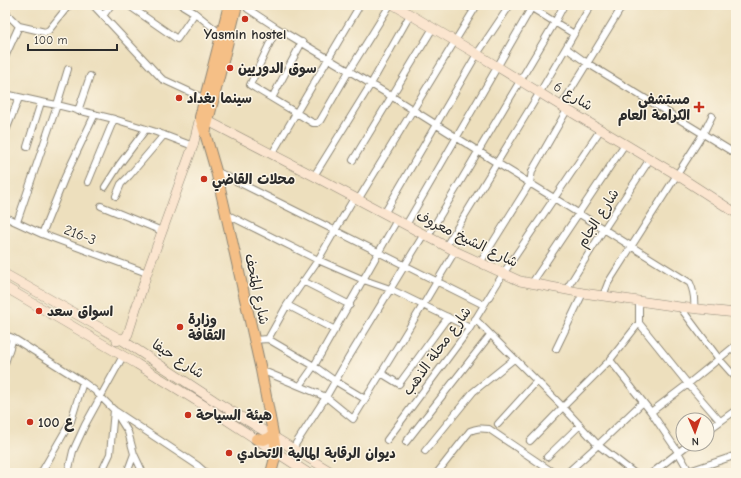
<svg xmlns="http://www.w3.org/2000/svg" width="741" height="478" font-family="'Comic Neue','Playpen Sans Arabic',sans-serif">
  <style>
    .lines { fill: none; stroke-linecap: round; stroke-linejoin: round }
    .street-casing { stroke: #8c8574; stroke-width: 8 }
    .secondary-casing { stroke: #8c8574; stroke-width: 10 }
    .primary-casing { stroke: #8c8574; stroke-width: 12 }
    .street { stroke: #fff; stroke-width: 6 }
    .secondary { stroke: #fbe5cf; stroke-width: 9 }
    .primary { stroke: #f5bf86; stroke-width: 10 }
    .poi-dot { fill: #c8321e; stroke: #fcf5e5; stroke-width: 1.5 }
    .labels { text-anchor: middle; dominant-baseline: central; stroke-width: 3; stroke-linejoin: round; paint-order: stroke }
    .poi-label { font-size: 14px; font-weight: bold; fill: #2b2b2b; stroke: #fcf5e5; text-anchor: start }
    .street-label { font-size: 14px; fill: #2b2b2b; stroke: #fcf5e5 }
  </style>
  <rect width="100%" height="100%" fill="#fcf5e5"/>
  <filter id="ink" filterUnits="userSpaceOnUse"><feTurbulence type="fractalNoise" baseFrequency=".025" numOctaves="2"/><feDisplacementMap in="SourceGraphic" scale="8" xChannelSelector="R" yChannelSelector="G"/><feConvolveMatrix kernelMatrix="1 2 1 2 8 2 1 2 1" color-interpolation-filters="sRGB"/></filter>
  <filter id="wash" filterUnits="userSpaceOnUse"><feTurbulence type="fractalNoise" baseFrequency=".012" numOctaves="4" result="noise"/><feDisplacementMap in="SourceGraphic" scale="16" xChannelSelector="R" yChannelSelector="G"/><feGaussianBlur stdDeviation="0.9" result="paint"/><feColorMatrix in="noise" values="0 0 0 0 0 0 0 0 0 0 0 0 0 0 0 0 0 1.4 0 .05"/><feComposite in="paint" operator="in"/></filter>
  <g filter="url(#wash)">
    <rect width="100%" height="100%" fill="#eddfbd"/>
  </g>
  <g filter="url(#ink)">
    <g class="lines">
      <!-- street casing -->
      <g class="street-casing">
        <path id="street" d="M 93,5 L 162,79 L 205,99
          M 128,5 L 177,39 L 195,13
          M 182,5 L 195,13 L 221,34
          M 465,5 L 474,10
          M 527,5 L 574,34
          M 248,9 L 277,28 L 391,96 L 497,163 L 554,198 L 690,283 C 694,292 695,299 694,308
          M 5,12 L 19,26 L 45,32 L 49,30 L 69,5
          M 103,16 L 111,5
          M 277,28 L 250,85 L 313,123 L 317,123 L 320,121 L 349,71 L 390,5
          M 566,48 L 587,63 L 736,154
          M 5,57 L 19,26
          M 5,94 L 41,102 L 57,105 L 114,119 L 156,132 L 193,146
          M 272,98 L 302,42
          M 561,106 L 623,5
          M 78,111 L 90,76
          M 5,133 L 19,98
          M 27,147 L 41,102
          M 272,154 L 360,5
          M 353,160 L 433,28
          M 216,171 L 484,305
          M 314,176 L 371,84 L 410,15
          M 88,182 L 114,119
          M 105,187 L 119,165 L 146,129
          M 116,196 L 121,184 L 129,176 L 164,135
          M 358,200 L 477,5
          M 101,206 L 162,231
          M 226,214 L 318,260 L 364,280 L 390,289 L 470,328
          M 384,214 L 477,54 L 510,5
          M 5,217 L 42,234 L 147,273
          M 17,222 L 57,105 L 68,69
          M 406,225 L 533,5
          M 42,234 L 65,177 L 95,114
          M 428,236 L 555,22 L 564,5
          M 446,246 L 540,92 L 591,5
          M 480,263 L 530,183 L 532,171 L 567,110
          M 303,281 L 350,305
          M 532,283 L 625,144
          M 566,290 L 604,229 L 650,159
          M 603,296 L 608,283 L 703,134 L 712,116
          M 287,305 L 335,330
          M 680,307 L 719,359 L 736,378
          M 475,319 L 563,407 L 598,445 L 634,473
          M 639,323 L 688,384 L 720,421
          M 5,335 L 13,338 L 83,382 L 94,390 L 114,410 L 197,465 L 206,473
          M 268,339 L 287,305 L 318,260 L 354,198
          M 253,340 L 268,339 L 314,366 L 335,381 L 365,399
          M 556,349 L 583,293
          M 610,360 L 651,412 L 678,452 L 690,473
          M 5,363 L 13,338
          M 261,370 L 326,397 L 353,419 L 423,305 L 455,251
          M 381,373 L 399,384 L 448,317
          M 300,386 L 314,366 L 397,220
          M 651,412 L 688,384 L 736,345
          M 116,413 L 128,432 L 134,454 L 143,473
          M 498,424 L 537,381
          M 707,431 L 736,410
          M 387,440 L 470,328 L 503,274 L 601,129
          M 530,441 L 563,407 L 610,360 L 639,323 L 639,301
          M 406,442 L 490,335
          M 293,448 L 326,397 L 349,357 L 424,234
          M 425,451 L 473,392 L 514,359
          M 547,457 L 580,425
          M 689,471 L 728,458 L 736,455
          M 41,473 L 71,421 L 83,382
          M 68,473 L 73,451 L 85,425 L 123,356
          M 101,473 L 110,454 L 114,410
          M 127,473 L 134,454
          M 437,473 L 470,431 C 477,428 481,428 489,429 L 554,473
          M 567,473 L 598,445 L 643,402
          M 652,473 L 689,444"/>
      </g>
      <!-- secondary casing -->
      <g class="secondary-casing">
        <path id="secondary" d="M 394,5 L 477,54 L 561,106 L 677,175 L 736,213
          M 208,121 L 314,176 L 455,251 L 520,281 L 583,293 L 680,307 L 736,313
          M 5,274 L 122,340 L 215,401 L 333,473
          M 5,287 L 137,364 L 213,411 L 308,473
          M 117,341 L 126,337 L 128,334 L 147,273 L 193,146 L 200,117"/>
      </g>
      <!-- primary casing -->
      <g class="primary-casing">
        <path id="primary" d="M 229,5 L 200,117 L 205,133 L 216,171 L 226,214 L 261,370 L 275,444 L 275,458 L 271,473
          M 205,133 L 237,5
          M 256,439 L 264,440 L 273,436"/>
      </g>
      <!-- street -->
      <use href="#street" class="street"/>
      <!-- secondary -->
      <use href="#secondary" class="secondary"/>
      <!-- primary -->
      <use href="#primary" class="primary"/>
    </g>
  </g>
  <!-- markers -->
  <g class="poi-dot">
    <circle cx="245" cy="19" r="4"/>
    <circle cx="230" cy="68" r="4"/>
    <circle cx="179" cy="98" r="4"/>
    <path d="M697 101h4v4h4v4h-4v4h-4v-4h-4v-4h4z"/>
    <circle cx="204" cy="179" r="4"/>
    <circle cx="39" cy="311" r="4"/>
    <circle cx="180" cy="327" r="4"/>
    <circle cx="188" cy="415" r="4"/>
    <circle cx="30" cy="422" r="4"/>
    <circle cx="229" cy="453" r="4"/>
  </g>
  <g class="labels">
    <!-- poi labels -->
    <g class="poi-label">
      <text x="245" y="34" text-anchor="middle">Yasmin hostel</text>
      <text x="238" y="68">سوق الدوريين</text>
      <text x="187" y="98">سينما بغداد</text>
      <text x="690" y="99" text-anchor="end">مستشفى<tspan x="690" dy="16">الكرامة العام</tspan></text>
      <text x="212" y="179">محلات القاضي</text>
      <text x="47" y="311">اسواق سعد</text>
      <text x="188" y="319">وزارة<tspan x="188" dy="16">الثقافة</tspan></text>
      <text x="196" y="415">هيئة السياحة</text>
      <text x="38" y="422">100 ع</text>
      <text x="237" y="453">ديوان الرقابة المالية الاتحادي</text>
    </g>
    <!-- street labels -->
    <g class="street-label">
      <text transform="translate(573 96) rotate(31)">شارع 6</text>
      <text transform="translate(598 218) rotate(-58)">شارع الجام</text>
      <text transform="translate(80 235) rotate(21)">216-3</text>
      <text transform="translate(467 239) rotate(26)">شارع الشيخ معروف</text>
      <text transform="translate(257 289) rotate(78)">شارع المتحف</text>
      <text transform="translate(437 351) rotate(-54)">شارع محلة الذهب</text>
      <text transform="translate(178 359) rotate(33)">شارع حيفا</text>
    </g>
  </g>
  <!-- margin -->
  <rect width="741" height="478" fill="none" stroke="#fcf5e5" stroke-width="20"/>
  <!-- north arrow -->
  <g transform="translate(695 432) rotate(178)"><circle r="19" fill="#fcf5e5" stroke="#a8a49b"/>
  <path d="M0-3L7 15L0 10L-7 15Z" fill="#c8321e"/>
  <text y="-6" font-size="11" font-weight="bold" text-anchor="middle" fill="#2b2b2b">N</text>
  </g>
  <!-- scale -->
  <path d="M28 44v6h89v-6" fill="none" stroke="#2b2b2b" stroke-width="2"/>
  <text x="34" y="44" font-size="12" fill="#2b2b2b" stroke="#fcf5e5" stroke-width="3" paint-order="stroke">100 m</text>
</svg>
